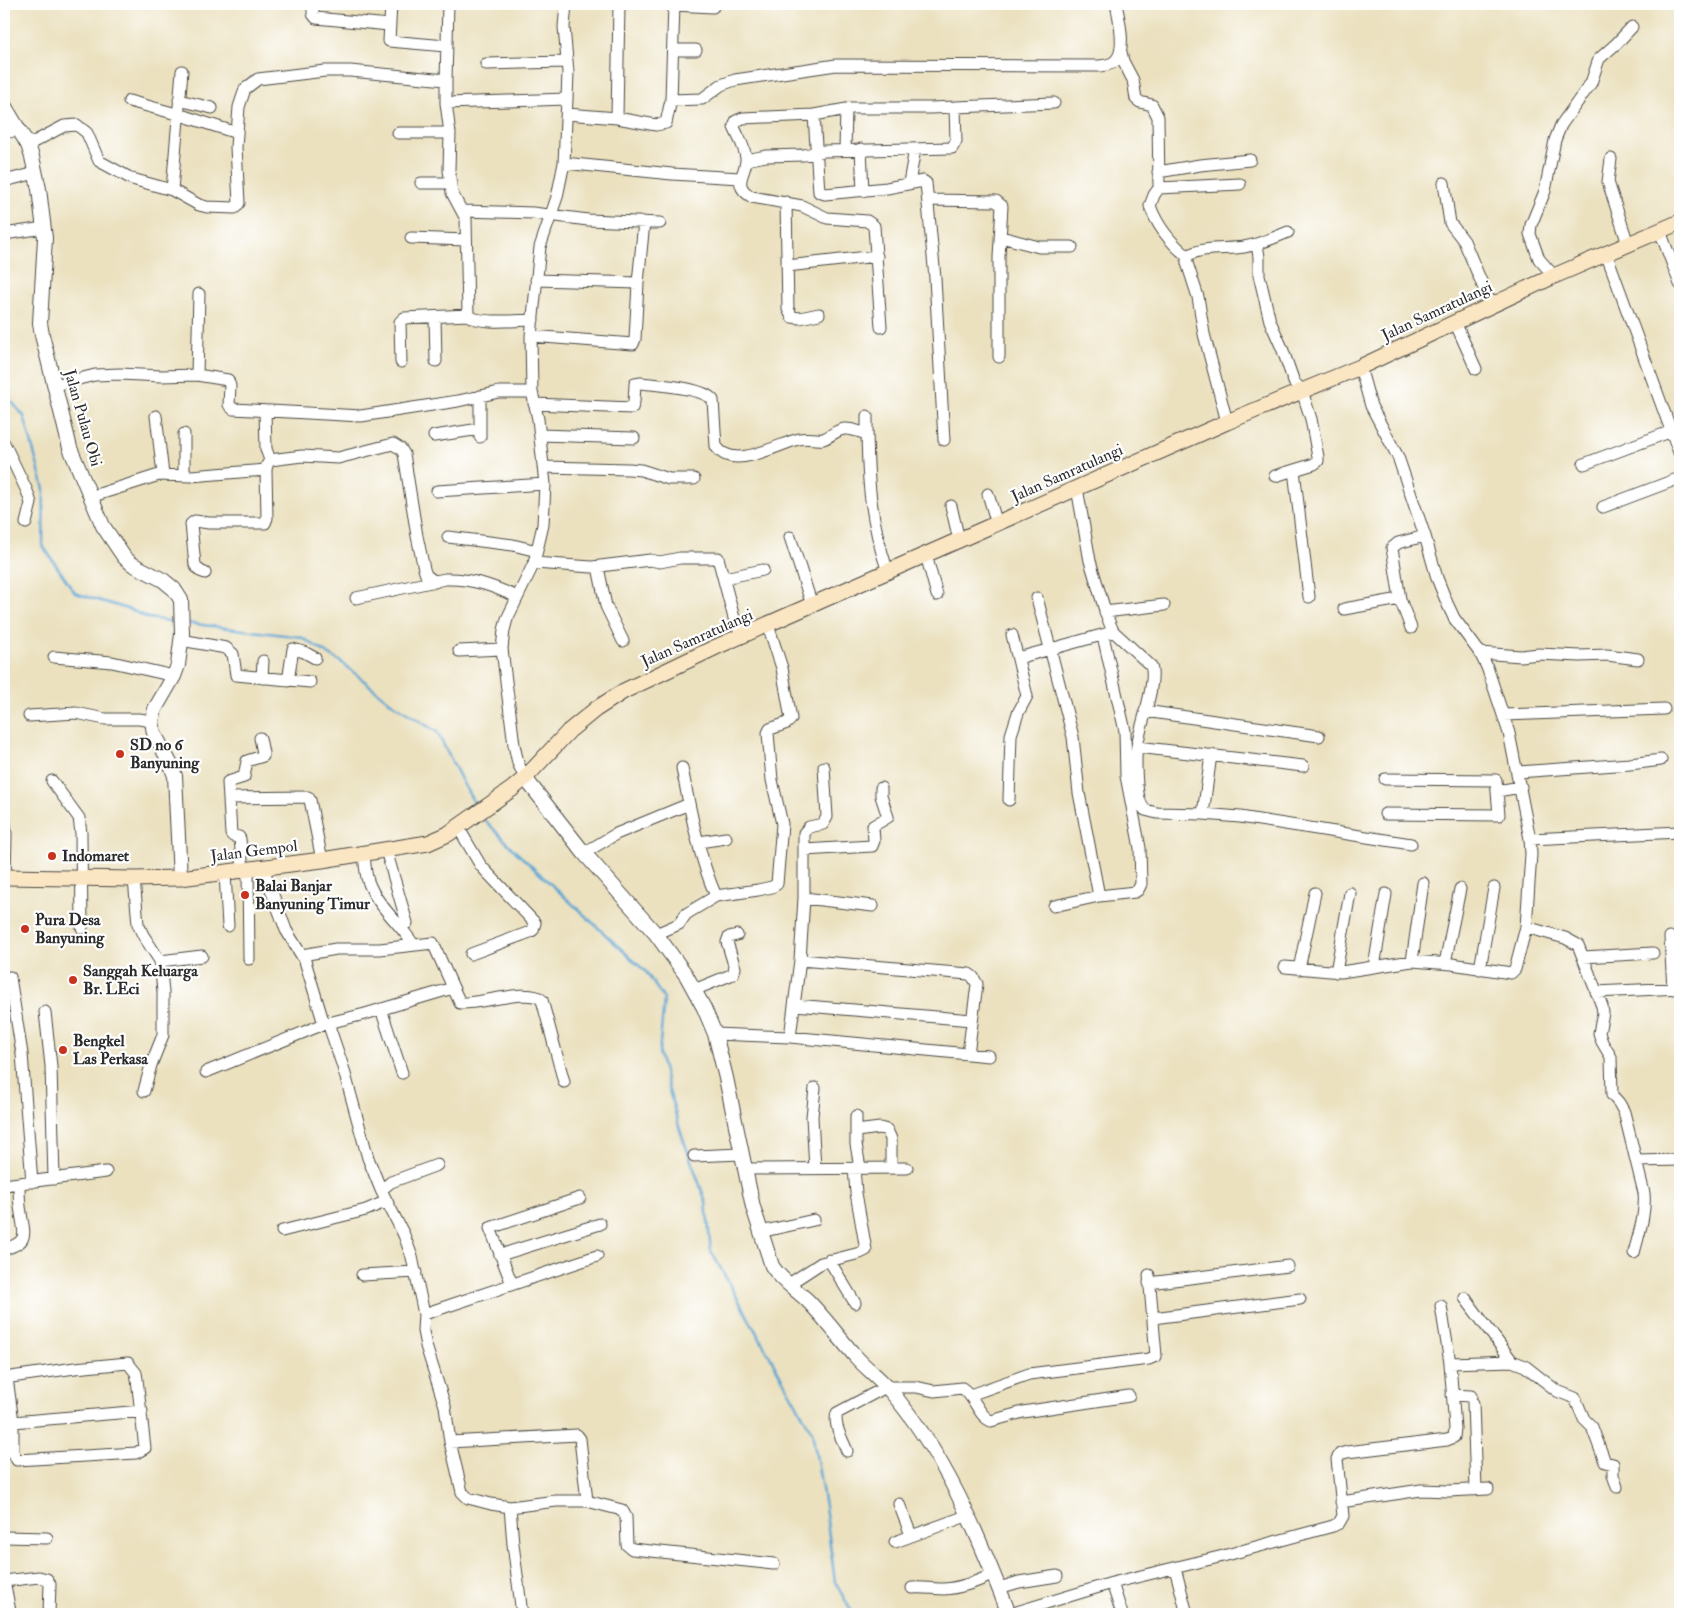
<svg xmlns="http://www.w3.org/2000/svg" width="1684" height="1618" font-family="'IM FELL Double Pica',serif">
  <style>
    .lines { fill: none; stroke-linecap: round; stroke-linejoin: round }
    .stream { stroke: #5ba4d2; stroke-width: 2.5 }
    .minor-casing { stroke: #484641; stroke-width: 13 }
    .tertiary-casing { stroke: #484641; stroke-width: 16 }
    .secondary-casing { stroke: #484641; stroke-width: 17 }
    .minor { stroke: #fff; stroke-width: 11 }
    .tertiary { stroke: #fff; stroke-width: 14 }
    .secondary { stroke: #fbe6c4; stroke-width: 15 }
    .poi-dot { fill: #c8321e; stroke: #fff; stroke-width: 2 }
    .labels { text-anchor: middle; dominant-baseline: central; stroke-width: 4.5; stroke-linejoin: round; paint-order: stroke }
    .street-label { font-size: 16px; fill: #2b2b2b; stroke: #fff }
    .poi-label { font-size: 16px; font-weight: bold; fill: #2b2b2b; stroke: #fff; text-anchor: start }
  </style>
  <rect width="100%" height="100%" fill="#fff"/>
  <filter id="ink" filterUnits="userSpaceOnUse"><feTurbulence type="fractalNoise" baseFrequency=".02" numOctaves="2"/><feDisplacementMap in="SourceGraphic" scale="10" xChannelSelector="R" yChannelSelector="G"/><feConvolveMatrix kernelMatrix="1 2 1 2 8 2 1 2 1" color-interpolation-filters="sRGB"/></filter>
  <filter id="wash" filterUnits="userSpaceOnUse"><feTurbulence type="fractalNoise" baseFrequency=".0096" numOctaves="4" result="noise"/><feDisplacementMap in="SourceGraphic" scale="20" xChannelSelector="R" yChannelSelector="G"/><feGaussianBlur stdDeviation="1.12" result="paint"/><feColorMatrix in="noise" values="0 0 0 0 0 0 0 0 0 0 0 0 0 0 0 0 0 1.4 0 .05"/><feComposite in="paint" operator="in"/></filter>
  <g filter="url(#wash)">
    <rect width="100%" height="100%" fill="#ebe1bf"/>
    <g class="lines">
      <!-- stream -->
      <path class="stream" d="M 4,393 L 24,416 L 44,489 L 43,546 L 75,593 L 131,610 L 148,618 L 177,622
        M 187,623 L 301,637 L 341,662 L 390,702 L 437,732 L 465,787 L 477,808
        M 482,817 L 514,850 L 646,972 L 664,999 L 659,1054 L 680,1130 L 706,1202 L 711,1251 L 812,1432 L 825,1506 L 835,1582 L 853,1614"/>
    </g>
  </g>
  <g filter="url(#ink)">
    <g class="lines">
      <!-- minor casing -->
      <g class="minor-casing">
        <path id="minor" d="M 313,4 L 313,14 L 316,18 L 389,25
          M 391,4 L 389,41 L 446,46
          M 448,4 L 446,80 L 446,103 L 450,133 L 449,170 L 452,193 L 466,219 L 468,315
          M 674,5 L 713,7
          M 673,50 L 696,50
          M 1121,52 L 1123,61 L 1133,80 L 1136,99 L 1140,102 L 1152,105 L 1158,117 L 1159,188 L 1154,195 L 1150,206 C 1157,225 1171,243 1187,256 L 1187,263 L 1198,297 L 1204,334 L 1227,422
          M 486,64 L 566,62
          M 179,100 L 212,108
          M 671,100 L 702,99 L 721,85 L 735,80 L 836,65 L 1100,66 C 1106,65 1111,65 1115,61 C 1127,51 1119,18 1116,4
          M 129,101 L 184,116 L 237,133
          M 446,103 L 567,99
          M 567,114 L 617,118 L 656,125 L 666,123 L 671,100 L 674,4
          M 814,115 L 819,192 L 825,194 L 887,188 L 923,181 L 926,183 L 935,278 L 944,440
          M 617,118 L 619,4
          M 4,133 L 19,130
          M 398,133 L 450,133
          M 28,145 L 64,126 L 77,125 L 87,133 L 99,161 L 132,179 L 172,190 L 199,205 L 207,207 L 235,208 L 239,203 L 236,147 L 239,107 L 245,89 L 258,79 L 325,71 L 350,71 L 446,80
          M 861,149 L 863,191
          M 845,150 L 846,109
          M 1611,159 L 1608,182 L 1628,244
          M 746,160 L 766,156 L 804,155 L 824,151 L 952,148 L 956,141 L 955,107
          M 564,163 L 672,174 L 740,178
          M 1158,172 L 1200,165 L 1250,160
          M 4,181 L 36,173
          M 421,183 L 451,183
          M 909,183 L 915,149
          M 1444,183 L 1450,223 L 1464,241 L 1491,305
          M 1159,188 L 1240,184
          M 172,190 L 182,71
          M 929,200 L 996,201 L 1002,206 L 999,257 L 999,357
          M 786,202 L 788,309 L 792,317 L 800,318 L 819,314
          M 463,211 L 533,213 L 588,220 L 660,223
          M 1660,231 L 1680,284
          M 4,234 L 44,228
          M 1001,237 L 1039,247 L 1072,247
          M 411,238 L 466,240
          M 1257,244 L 1259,257 L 1259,275 L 1270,321 L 1282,348 L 1294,382 L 1302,391 L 1311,419 L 1318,457 L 1318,461 L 1314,464 L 1275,476
          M 1606,253 L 1680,455
          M 1187,256 C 1203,246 1225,250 1244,247 C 1260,244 1274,238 1288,232
          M 787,266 L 877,256
          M 1554,276 L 1539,259 L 1530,234 L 1531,225 L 1545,191 L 1555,140 L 1561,125 L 1591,83 L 1599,59 L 1617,43 L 1632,27
          M 536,280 L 638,283
          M 435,317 L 436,361
          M 1455,322 L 1476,369
          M 881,327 L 874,226 L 867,221 L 827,218 L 802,206 L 752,197 C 730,184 747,174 746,158 C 745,147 738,137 734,127 L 736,121 L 743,118 L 814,115 L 852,108 L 930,108 L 1054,103
          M 531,336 L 633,344 L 635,339 L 638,283 L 644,222
          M 401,362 L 400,322 L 404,318 L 468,315 C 478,325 518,320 533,320
          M 1360,367 L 1371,406 L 1398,457 L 1425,536 L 1437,578 L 1447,603 L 1454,618 L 1480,653 L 1487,667 L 1509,733 L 1530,839 L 1531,854 L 1526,927 L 1565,938 L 1578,945 L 1602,1006 L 1603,1013 L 1599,1033 L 1602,1042 L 1611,1057 L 1612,1095 L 1619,1103 L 1624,1112 L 1644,1193 C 1646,1214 1639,1233 1634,1253
          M 197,375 L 199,294
          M 55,385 L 95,375 L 120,374 L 161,376 L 197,375 L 228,380 L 230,386 L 229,405 L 233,409 L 361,416 L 458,401 L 499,392 L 532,392
          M 534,404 L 632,408 L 634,402 L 635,384 L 641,383 C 658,385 703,387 713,400 L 716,446 C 732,472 778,444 799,439 C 807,437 815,440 823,439 C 830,437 836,430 844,429 C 852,428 859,432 867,434
          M 265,411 L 266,449 L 270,460
          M 156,416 L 163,474
          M 867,416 C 867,474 869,517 888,572
          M 184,434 L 184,475
          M 540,435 L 634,438
          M 434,436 L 480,429
          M 480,437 L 480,396
          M 4,443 L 27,491 L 31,503 L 26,523
          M 1584,464 L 1672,431
          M 543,467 L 629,469 L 641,470 L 669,479 L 694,479
          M 1294,470 L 1309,597
          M 1077,488 L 1090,561 L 1107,617 L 1113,631 L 1151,666 C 1157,682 1140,727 1137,746 C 1135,759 1136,772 1137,785 C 1138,794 1139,803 1145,810 L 1157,813 L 1203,814 L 1240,817 L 1411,844
          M 437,491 L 545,484
          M 988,494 L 997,524
          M 90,497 L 159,475 L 191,476 L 266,470
          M 951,506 L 959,540
          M 1603,507 L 1680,478
          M 448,537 L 513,545 L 537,551
          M 790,537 L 812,605
          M 926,555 L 937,595
          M 534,563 L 592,567 L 650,560 L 660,562 L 680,558 L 718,558 L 734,618 L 742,636
          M 598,567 L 606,606 L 623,641
          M 205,573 L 200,571 L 195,565 L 191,524 L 195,521 L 209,523 L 265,523 L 267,518 L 266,470 L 267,465 L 270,460 L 302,456 L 338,458 L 393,444 L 401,449 L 404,454 L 417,536 L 424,569 L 426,575 L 435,582
          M 724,578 L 763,570
          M 356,598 L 445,579 C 472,578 493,586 517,597
          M 1037,598 L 1073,737 L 1079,793 L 1099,896
          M 1344,609 L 1400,599
          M 1105,612 L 1164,605
          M 1411,628 L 1400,599 L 1392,548 L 1398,543 L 1425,536
          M 181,640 L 226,648 L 233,654 L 236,675 L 310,682
          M 459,651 L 502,649
          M 1480,653 L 1521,656 L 1539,654 L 1580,656 L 1607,655 L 1638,659
          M 54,657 L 112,662 L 174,676
          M 1018,658 L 1109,633
          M 262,678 L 263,661
          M 288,681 L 293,649 L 304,652 L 315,658
          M 1145,711 L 1319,736
          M 1503,715 L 1664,709
          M 29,716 L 76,713 L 105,719 L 139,719 L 152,721
          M 1137,747 L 1303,766
          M 682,768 C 690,809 699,858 716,896
          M 1518,772 L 1630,764 L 1661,760
          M 525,778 L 518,763 L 514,745 L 502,649 L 504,630 L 507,619 L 534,563 L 543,525 L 545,484 L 538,419 L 532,392 L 531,336 L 540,247 L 557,197 L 564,163 L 567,99 L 568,72 L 564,27 L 566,4
          M 52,781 L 79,818 L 81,833 L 82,928
          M 1497,791 L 1521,787
          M 230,798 L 308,797 L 310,800 L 322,860
          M 1009,800 L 1011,735 L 1018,713 L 1027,696 L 1012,635
          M 1203,814 L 1211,755
          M 1385,814 L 1499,815 L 1496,780 L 1385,779
          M 4,815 L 6,834 L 5,877
          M 458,827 L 481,866 L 535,923 L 533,930 L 530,932 L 471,954
          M 1530,839 L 1680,832
          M 699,842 L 726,838
          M 386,850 L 407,923
          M 804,850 L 872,846 L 874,841 L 873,826 L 888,817 L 881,796 L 881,788
          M 584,853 L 616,834 L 689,804
          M 364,854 C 365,862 365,872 368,881 C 377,906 399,922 413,944
          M 263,868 L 286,930 L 305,961 L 324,1024
          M 243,870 L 240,839 L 239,837 L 233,836 L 231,834 L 228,782 L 244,777 L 247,761 L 263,756 L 263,753 L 260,738
          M 248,870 L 249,959
          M 225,873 L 228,926
          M 134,879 L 138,924 L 143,935 L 160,961 L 163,992 L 163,1035 L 151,1065 L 144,1091
          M 804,898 L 873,906
          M 1054,906 L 1099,896 L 1135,892 L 1138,890 L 1141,884 L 1140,848 L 1126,776 L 1125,731 L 1103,636
          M 656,934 L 679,924 L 686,914 L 716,896 L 758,890 L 772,887 L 777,884 L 782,824 L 772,780 L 768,733 L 770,729 L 787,723 L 791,719 L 782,668 L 768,625
          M 1670,937 L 1673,989
          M 302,955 L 336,949 L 380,949 L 433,943 L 460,1003 C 478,1005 529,987 542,1000 L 564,1082
          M 1583,957 L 1653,953
          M 800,960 L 969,974 L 973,977 L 977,984 L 968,1054
          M 160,961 L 202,956
          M 1412,961 L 1423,883
          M 1445,963 L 1460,889
          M 1285,967 L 1341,972 L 1412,961 L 1452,964 L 1511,973 L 1515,969 L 1526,927
          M 1374,967 L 1386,894
          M 1299,969 L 1315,893
          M 1480,969 L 1494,888
          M 1336,972 L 1350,893
          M 10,977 L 22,1054 L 32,1182
          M 694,990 L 733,974 L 735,968 L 727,942 L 729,937 L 737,935
          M 1596,992 L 1680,988
          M 795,1005 L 972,1020
          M 381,1009 L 402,1073
          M 45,1012 L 51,1066 L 54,1179
          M 328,1023 L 343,1067 L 368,1158 L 381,1190 L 404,1235 L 412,1257 L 424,1314 L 423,1331 L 426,1346 L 445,1406 L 450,1442 L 462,1492 L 468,1498 L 491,1504 L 510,1507 L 556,1501 L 587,1501 L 622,1510 L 626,1517 L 627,1545 L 632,1549 L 774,1564
          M 715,1034 L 790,1037 L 989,1056
          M 790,1037 L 800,960 L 804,898 L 804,833 L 809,827 L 823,824 L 827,817 L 824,767
          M 206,1072 L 324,1024 L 365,1014 L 453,988
          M 815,1088 L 812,1117 L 815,1168
          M 856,1116 L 856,1144 L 860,1168
          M 856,1131 L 880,1128 L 887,1130 L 891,1139 L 891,1168
          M 694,1156 L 741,1154
          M 1636,1161 L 1680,1160
          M 745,1169 L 907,1168
          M 4,1185 L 106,1172
          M 381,1190 L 391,1182 L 437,1165
          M 282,1231 L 366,1210 L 387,1201
          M 760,1232 L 814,1220
          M 4,1249 C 30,1242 24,1234 21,1213 C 19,1203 19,1194 19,1184
          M 500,1255 L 600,1224
          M 829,1260 L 855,1303
          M 362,1275 L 416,1272
          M 1149,1283 L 1288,1266
          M 512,1284 L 490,1228 L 580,1198
          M 789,1284 L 821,1263 L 860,1253 L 866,1250 L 856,1193 L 854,1168
          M 1465,1298 L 1512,1361
          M 424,1314 L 597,1256
          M 1153,1318 L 1300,1299
          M 1450,1363 L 1512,1361 L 1525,1366 L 1557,1391 L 1575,1398 L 1584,1419 L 1592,1427 L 1605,1462 L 1613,1464 L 1613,1475 L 1617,1487
          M 4,1378 L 75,1368 L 128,1363 L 136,1373 L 137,1379 L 145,1448 L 136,1453 L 17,1460 L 13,1452 L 13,1422 L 7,1378
          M 970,1395 L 1029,1374 L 1149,1359 L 1156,1356 L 1149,1275
          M 1452,1395 L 1471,1396
          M 1473,1403 L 1476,1489
          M 13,1422 L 142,1411
          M 450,1442 L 577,1435 L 580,1439 L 587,1501
          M 847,1451 C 843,1440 833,1425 837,1413 L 886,1387 L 916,1387 L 934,1391 L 962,1388 C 975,1396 978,1416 991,1421 L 1023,1412 L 1129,1396
          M 1341,1502 L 1421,1490 L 1449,1491 L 1488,1489
          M 899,1504 L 911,1535
          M 510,1507 L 513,1544 L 522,1614
          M 4,1537 L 47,1538
          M 895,1542 L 969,1515
          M 1175,1568 L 1187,1614
          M 4,1581 L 39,1577 L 47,1579 L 50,1584 L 49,1614
          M 1112,1583 L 1122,1614
          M 912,1588 C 923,1587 934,1589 944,1589 C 961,1588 979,1581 994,1574
          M 999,1588 L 1019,1582 L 1057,1576
          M 1010,1614 L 1112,1583 L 1223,1556 L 1333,1526 L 1339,1523 L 1343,1516 L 1337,1459 L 1340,1454 L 1347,1452 L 1447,1440 L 1454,1437 L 1455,1428 L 1450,1363 L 1441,1306"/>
      </g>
      <!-- tertiary casing -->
      <g class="tertiary-casing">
        <path id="tertiary" d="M 4,105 L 28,145 L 32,157 L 39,189 L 45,238 L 40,323 L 42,335 L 70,448 L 103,526 L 124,557 L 132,564 L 163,580 L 174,589 L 181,600 L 182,634 L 178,665 L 174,676 L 155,709 L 152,721 L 154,733 L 170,763 L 175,776 L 180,878
          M 525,778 L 584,853 L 656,934 L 686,975 L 704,1008 L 715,1034 L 726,1078 L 753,1207 L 772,1266 C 781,1280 795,1289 807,1300 C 825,1318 840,1339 857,1358 C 866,1368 878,1377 887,1387 C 945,1453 978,1534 1009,1614
          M 4,1588 L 9,1614"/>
      </g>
      <!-- secondary casing -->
      <g class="secondary-casing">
        <path id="secondary" d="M 4,877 L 134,879 L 180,878 L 322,860 L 428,843 L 448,834 L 512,789 L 525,778 L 569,731 L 596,709 L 624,691 L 716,647 L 1227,422 L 1360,367 L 1554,276 L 1680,222"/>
      </g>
      <!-- minor -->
      <use href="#minor" class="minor"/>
      <!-- tertiary -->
      <use href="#tertiary" class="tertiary"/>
      <!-- secondary -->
      <use href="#secondary" class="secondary"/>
    </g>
  </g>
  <!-- markers -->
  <g class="poi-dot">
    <circle cx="120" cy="754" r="5"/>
    <circle cx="52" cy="856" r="5"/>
    <circle cx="245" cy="895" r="5"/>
    <circle cx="25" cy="929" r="5"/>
    <circle cx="73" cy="980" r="5"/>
    <circle cx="63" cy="1050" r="5"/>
  </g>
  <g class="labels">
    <!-- street labels -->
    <g class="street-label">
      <text transform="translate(1437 311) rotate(-25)">Jalan Samratulangi</text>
      <text transform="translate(83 418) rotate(74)">Jalan Pulau Obi</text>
      <text transform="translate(1067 473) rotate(-24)">Jalan Samratulangi</text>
      <text transform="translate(697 638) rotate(-24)">Jalan Samratulangi</text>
      <text transform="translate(254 851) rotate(-7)">Jalan Gempol</text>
    </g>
    <!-- poi labels -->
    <g class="poi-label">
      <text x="130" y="745">SD no 6<tspan x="130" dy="18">Banyuning</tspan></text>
      <text x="62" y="856">Indomaret</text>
      <text x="255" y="886">Balai Banjar<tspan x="255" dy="18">Banyuning Timur</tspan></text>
      <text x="35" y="920">Pura Desa<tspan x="35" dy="18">Banyuning</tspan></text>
      <text x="83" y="971">Sanggah Keluarga<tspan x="83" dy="18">Br. LEci</tspan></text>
      <text x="73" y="1041">Bengkel<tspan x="73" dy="18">Las Perkasa</tspan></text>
    </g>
  </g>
  <!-- margin -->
  <rect width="1684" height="1618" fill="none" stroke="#fff" stroke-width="20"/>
</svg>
